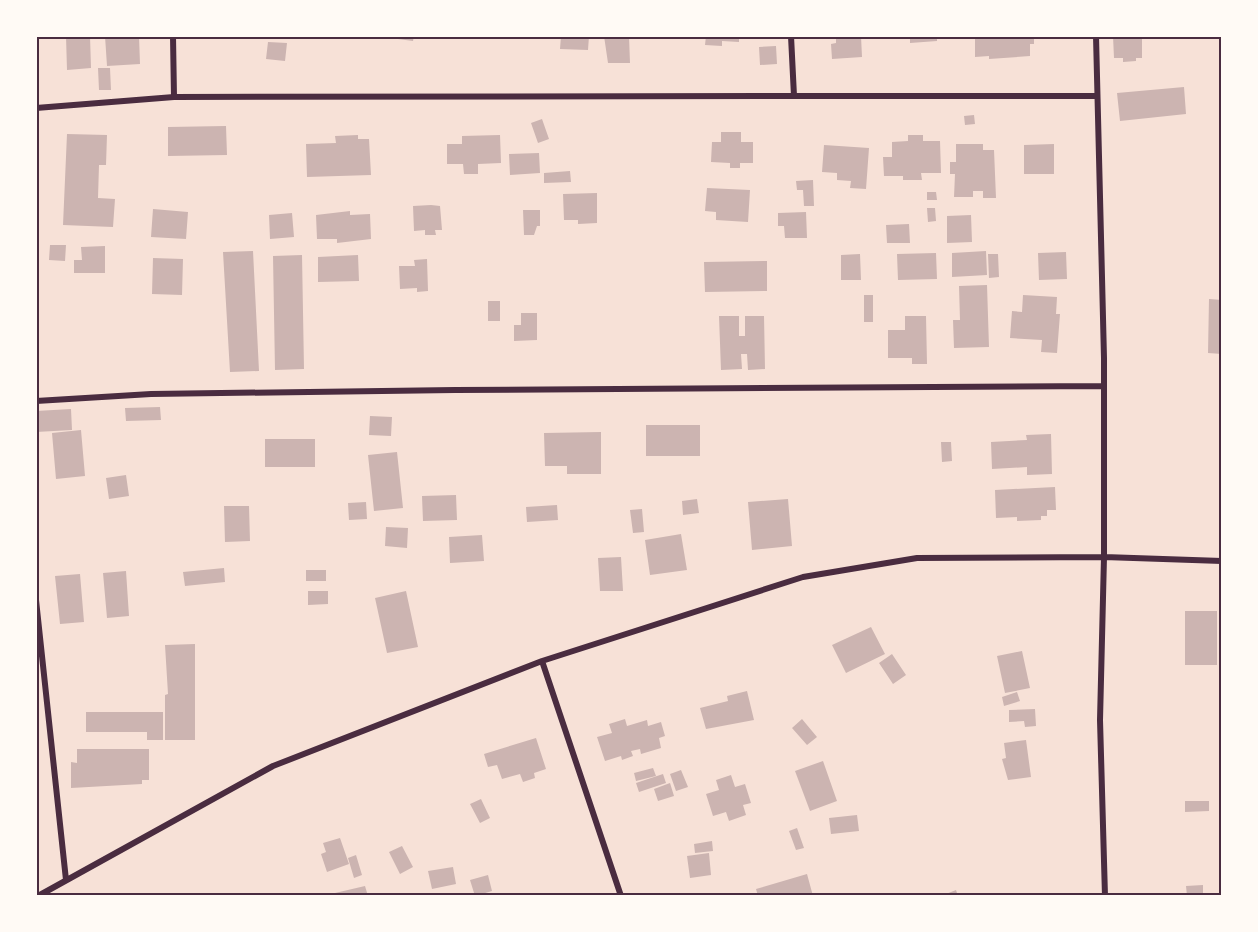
<svg xmlns="http://www.w3.org/2000/svg" width="1258" height="932" font-family="Mulish,sans-serif">
  <style>
    .building { fill: #ccb4b1 }
    .lines { fill: none; stroke-linecap: round; stroke-linejoin: round }
    .minor { stroke: #4a2c40; stroke-width: 6 }
    .neatline { fill: none; stroke: #4a2c40; stroke-width: 2 }
  </style>
  <rect width="100%" height="100%" fill="#f7e1d7"/>
  <!-- building -->
  <path class="building" d="M 66,36 L 90,36 L 91,68 L 67,70 Z
    M 105,36 L 139,36 L 140,64 L 107,66 Z
    M 398,36 L 414,36 L 413,41 L 398,39 Z
    M 561,36 L 589,36 L 588,50 L 560,49 Z
    M 604,36 L 629,36 L 630,63 L 608,63 Z
    M 706,36 L 739,36 L 739,42 L 722,41 L 722,46 L 705,45 Z
    M 836,36 L 861,36 L 862,57 L 832,59 L 831,44 L 836,43 Z
    M 910,36 L 937,36 L 937,41 L 910,43 Z
    M 975,36 L 1034,36 L 1034,44 L 1030,44 L 1030,56 L 989,59 L 989,56 L 975,57 Z
    M 1113,36 L 1142,36 L 1142,58 L 1136,58 L 1136,61 L 1123,62 L 1123,58 L 1114,58 Z
    M 268,42 L 287,43 L 285,61 L 266,59 Z
    M 776,46 L 777,64 L 760,65 L 759,47 Z
    M 98,68 L 110,68 L 111,90 L 99,90 Z
    M 1184,87 L 1186,114 L 1120,121 L 1117,93 Z
    M 974,115 L 975,124 L 965,125 L 964,116 Z
    M 542,119 L 549,139 L 538,143 L 531,123 Z
    M 226,126 L 227,155 L 168,156 L 168,127 Z
    M 721,132 L 741,132 L 741,142 L 753,142 L 753,163 L 740,163 L 740,168 L 730,168 L 730,163 L 711,162 L 712,142 L 721,142 Z
    M 67,134 L 107,135 L 106,165 L 99,165 L 98,198 L 115,199 L 113,227 L 63,225 Z
    M 358,135 L 358,139 L 369,139 L 371,175 L 307,177 L 306,144 L 336,143 L 335,136 Z
    M 500,135 L 501,163 L 478,164 L 478,174 L 464,174 L 463,164 L 447,164 L 447,144 L 462,144 L 462,136 Z
    M 908,135 L 923,135 L 923,141 L 940,141 L 941,173 L 921,173 L 922,180 L 903,180 L 903,176 L 884,176 L 883,157 L 892,157 L 892,142 L 908,141 Z
    M 956,144 L 983,144 L 983,150 L 994,150 L 996,198 L 983,198 L 983,191 L 973,191 L 973,197 L 954,197 L 955,174 L 950,174 L 950,162 L 956,162 Z
    M 1054,144 L 1054,174 L 1024,174 L 1024,145 Z
    M 824,145 L 869,148 L 866,189 L 850,188 L 851,181 L 837,180 L 837,173 L 822,172 Z
    M 539,153 L 540,173 L 510,175 L 509,154 Z
    M 570,171 L 571,182 L 544,183 L 544,173 Z
    M 813,180 L 814,206 L 804,206 L 803,190 L 797,190 L 796,181 Z
    M 707,188 L 750,190 L 748,222 L 716,220 L 716,212 L 705,211 Z
    M 927,192 L 936,192 L 937,200 L 927,200 Z
    M 597,193 L 597,223 L 578,224 L 578,220 L 564,220 L 563,194 Z
    M 431,205 L 440,206 L 442,230 L 435,230 L 436,235 L 425,235 L 425,230 L 414,231 L 413,206 Z
    M 927,208 L 935,208 L 936,221 L 928,222 Z
    M 153,209 L 188,212 L 186,239 L 151,237 Z
    M 523,210 L 540,210 L 540,226 L 537,226 L 534,235 L 524,235 Z
    M 350,211 L 350,215 L 370,214 L 371,239 L 337,243 L 337,239 L 317,239 L 316,215 Z
    M 806,212 L 807,238 L 785,238 L 784,226 L 778,226 L 778,213 Z
    M 292,213 L 294,237 L 270,239 L 269,215 Z
    M 971,215 L 972,242 L 947,243 L 947,216 Z
    M 909,224 L 910,243 L 887,243 L 886,225 Z
    M 50,245 L 66,245 L 65,261 L 49,260 Z
    M 105,246 L 105,273 L 74,273 L 74,260 L 82,260 L 81,247 Z
    M 253,251 L 259,371 L 230,372 L 223,252 Z
    M 986,251 L 987,275 L 952,277 L 952,253 Z
    M 1066,252 L 1067,279 L 1039,280 L 1038,253 Z
    M 936,253 L 937,279 L 898,280 L 897,254 Z
    M 860,254 L 861,280 L 841,280 L 841,255 Z
    M 988,254 L 998,254 L 999,277 L 989,278 Z
    M 302,255 L 304,369 L 275,370 L 273,256 Z
    M 358,255 L 359,281 L 318,282 L 318,257 Z
    M 153,258 L 183,259 L 182,295 L 152,294 Z
    M 427,259 L 428,291 L 417,292 L 417,288 L 400,289 L 399,266 L 415,266 L 414,260 Z
    M 767,261 L 767,291 L 705,292 L 704,262 Z
    M 987,285 L 989,347 L 954,348 L 953,320 L 960,320 L 959,286 Z
    M 864,295 L 873,295 L 873,322 L 864,322 Z
    M 1023,295 L 1057,297 L 1056,314 L 1060,314 L 1057,353 L 1041,352 L 1042,340 L 1010,338 L 1012,311 L 1022,312 Z
    M 1209,299 L 1222,300 L 1222,354 L 1208,353 Z
    M 488,301 L 500,301 L 500,321 L 488,321 Z
    M 521,313 L 537,313 L 537,340 L 514,341 L 514,325 L 521,325 Z
    M 719,316 L 739,316 L 739,336 L 745,336 L 745,316 L 764,316 L 765,369 L 748,370 L 747,354 L 741,354 L 742,369 L 721,370 Z
    M 905,316 L 926,316 L 927,364 L 912,364 L 912,358 L 888,358 L 888,330 L 905,330 Z
    M 160,407 L 161,420 L 126,421 L 125,408 Z
    M 71,409 L 72,430 L 36,432 L 36,411 Z
    M 370,416 L 392,417 L 391,436 L 369,435 Z
    M 646,425 L 700,425 L 700,456 L 646,456 Z
    M 81,430 L 85,476 L 56,479 L 52,433 Z
    M 601,432 L 601,474 L 567,474 L 567,466 L 545,466 L 544,433 Z
    M 1051,434 L 1052,474 L 1027,475 L 1027,467 L 992,469 L 991,442 L 1027,440 L 1026,435 Z
    M 265,439 L 315,439 L 315,467 L 265,467 Z
    M 941,442 L 951,442 L 952,461 L 942,462 Z
    M 397,452 L 403,508 L 374,511 L 368,455 Z
    M 126,475 L 129,496 L 109,499 L 106,478 Z
    M 1055,487 L 1056,510 L 1047,510 L 1047,516 L 1041,516 L 1041,520 L 1017,521 L 1017,517 L 996,518 L 995,490 Z
    M 456,495 L 457,520 L 423,521 L 422,496 Z
    M 697,499 L 699,513 L 683,515 L 682,501 Z
    M 788,499 L 792,546 L 752,550 L 748,502 Z
    M 366,502 L 367,519 L 349,520 L 348,503 Z
    M 557,505 L 558,520 L 527,522 L 526,507 Z
    M 224,506 L 249,506 L 250,541 L 225,542 Z
    M 642,509 L 644,532 L 633,533 L 630,510 Z
    M 386,527 L 408,528 L 407,548 L 385,546 Z
    M 681,534 L 687,570 L 650,575 L 645,540 Z
    M 482,535 L 484,561 L 450,563 L 449,537 Z
    M 621,557 L 623,591 L 600,591 L 598,558 Z
    M 224,568 L 225,582 L 185,586 L 183,572 Z
    M 306,570 L 326,570 L 326,581 L 306,581 Z
    M 126,571 L 129,616 L 107,618 L 103,573 Z
    M 80,574 L 84,622 L 60,624 L 55,576 Z
    M 308,591 L 328,591 L 328,604 L 308,605 Z
    M 406,591 L 418,647 L 387,653 L 375,598 Z
    M 1185,611 L 1217,611 L 1217,665 L 1185,665 Z
    M 871,627 L 885,654 L 846,673 L 832,645 Z
    M 195,644 L 195,740 L 165,740 L 165,695 L 168,694 L 165,645 Z
    M 1022,651 L 1030,688 L 1005,693 L 997,656 Z
    M 892,654 L 906,675 L 893,684 L 879,663 Z
    M 747,691 L 754,720 L 706,729 L 700,708 L 728,701 L 727,696 Z
    M 1017,692 L 1020,701 L 1004,706 L 1002,697 Z
    M 1035,709 L 1036,726 L 1025,727 L 1024,721 L 1009,722 L 1009,710 Z
    M 86,712 L 163,712 L 163,740 L 147,740 L 147,732 L 86,732 Z
    M 625,719 L 627,726 L 647,720 L 648,726 L 661,722 L 665,736 L 659,738 L 661,748 L 641,754 L 640,749 L 631,751 L 633,756 L 622,760 L 621,756 L 605,761 L 597,737 L 612,733 L 609,724 Z
    M 802,719 L 817,737 L 807,745 L 792,728 Z
    M 536,738 L 546,769 L 534,773 L 535,778 L 523,782 L 520,774 L 502,779 L 497,765 L 488,767 L 484,754 Z
    M 1026,740 L 1031,777 L 1008,780 L 1002,759 L 1006,758 L 1004,743 Z
    M 77,749 L 149,749 L 149,780 L 142,780 L 142,784 L 71,788 L 71,762 L 77,763 Z
    M 823,761 L 837,801 L 810,811 L 795,771 Z
    M 653,768 L 656,776 L 636,781 L 634,773 Z
    M 681,770 L 688,787 L 676,791 L 670,774 Z
    M 663,774 L 666,783 L 639,792 L 636,783 Z
    M 731,775 L 735,787 L 745,784 L 751,803 L 743,805 L 746,815 L 729,821 L 726,812 L 713,816 L 706,794 L 719,790 L 716,780 Z
    M 670,783 L 674,796 L 658,801 L 654,789 Z
    M 481,799 L 490,818 L 480,823 L 470,804 Z
    M 1185,801 L 1209,801 L 1209,811 L 1185,812 Z
    M 857,815 L 859,831 L 831,834 L 829,818 Z
    M 797,828 L 804,848 L 796,850 L 789,831 Z
    M 340,838 L 349,864 L 327,872 L 321,854 L 326,852 L 323,843 Z
    M 712,841 L 713,851 L 695,853 L 694,844 Z
    M 402,846 L 413,867 L 400,874 L 389,852 Z
    M 709,853 L 711,875 L 690,878 L 687,856 Z
    M 356,855 L 362,875 L 354,878 L 348,858 Z
    M 453,867 L 456,884 L 432,889 L 428,871 Z
    M 807,874 L 813,896 L 758,896 L 756,889 Z
    M 488,875 L 492,891 L 475,896 L 470,880 Z
    M 1203,885 L 1203,896 L 1187,896 L 1186,886 Z
    M 365,886 L 368,896 L 336,896 L 335,893 Z
    M 956,890 L 958,896 L 941,896 Z"/>
  <g class="lines">
    <!-- minor -->
    <path class="minor" d="M 1096,36 L 1104,358 L 1104,557 L 1222,561
      M 794,96 L 1097,96
      M 174,97 L 794,96 L 791,36
      M 36,108 L 174,97 L 173,36
      M 36,401 L 151,394 L 455,390 L 1104,386
      M 36,600 L 66,880
      M 542,661 L 621,896
      M 38,896 L 273,766 L 542,661 L 803,577 L 917,558 L 1104,557 L 1100,720 L 1105,896"/>
  </g>
  <!-- border -->
  <rect width="1258" height="932" fill="none" stroke="#fffaf5" stroke-width="75"/>
  <rect x="38" y="38" width="1182" height="856" class="neatline"/>
</svg>
